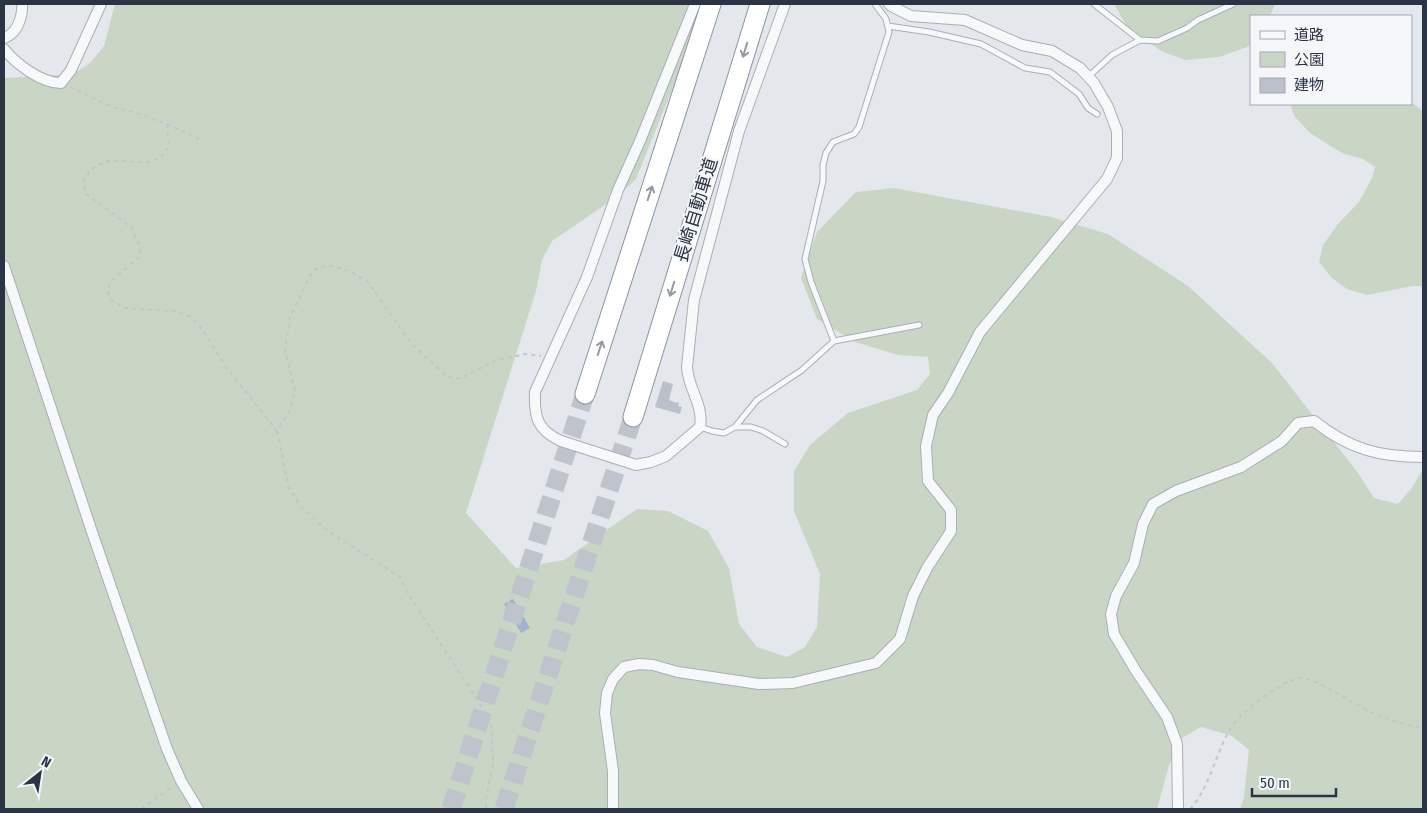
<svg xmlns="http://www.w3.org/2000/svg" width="1427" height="813" font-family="'Fira Sans Condensed','Noto Sans JP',sans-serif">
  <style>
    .green { fill: #c9d6c5 }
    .water { fill: #9fb4cc }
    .building { fill: #bbc0ca }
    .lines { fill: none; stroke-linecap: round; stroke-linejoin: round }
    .highway-tunnel { stroke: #bfc3cb; stroke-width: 19; stroke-dasharray: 19 9; stroke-linecap: butt }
    .lane-casing { stroke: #a9aeb7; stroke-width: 7 }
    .street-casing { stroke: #a9aeb7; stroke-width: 12 }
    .highway-casing { stroke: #8b94a3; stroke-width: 21 }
    .path { stroke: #c2c5cb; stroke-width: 2; stroke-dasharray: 4 4; stroke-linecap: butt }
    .lane { stroke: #f7f8fa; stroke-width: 5 }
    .street { stroke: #f7f8fa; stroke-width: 10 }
    .highway { stroke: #fff; stroke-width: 19 }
    .oneway { stroke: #959aa2 }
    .labels { text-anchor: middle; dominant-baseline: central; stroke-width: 4; stroke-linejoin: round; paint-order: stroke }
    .street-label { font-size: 18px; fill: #2b3445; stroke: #f4f6f9 }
  </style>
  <rect width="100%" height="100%" fill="#e4e7ec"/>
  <!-- green -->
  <path class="green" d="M 115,4 L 701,4 L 685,57 L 636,179 L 618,196 L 552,241 L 542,260 L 536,291 L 466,513 L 516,568 L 564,560 L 612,526 L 637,509 L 668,511 L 708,531 L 729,568 L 739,624 L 757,647 L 787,657 L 805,647 L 817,627 L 820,574 L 794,511 L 794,471 L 810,445 L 848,413 L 917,390 L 930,374 L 928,357 L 898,355 L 855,342 L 817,319 L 801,278 L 817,232 L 856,192 L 894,188 L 1051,217 L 1108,234 L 1188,286 L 1272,363 L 1358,473 L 1374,498 L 1398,504 L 1411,489 L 1423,469 L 1423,809 L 1240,809 L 1244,797 L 1249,750 L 1232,736 L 1201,727 L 1182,738 L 1169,765 L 1157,809 L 4,809 L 4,78 L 47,76 L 75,73 L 91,62 L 104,46 Z
    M 1114,4 L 1275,4 L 1270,16 L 1251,16 L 1251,43 L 1247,47 L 1219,57 L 1185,60 L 1161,51 L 1126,25 Z
    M 1411,102 L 1423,111 L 1423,286 L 1413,286 L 1367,295 L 1347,289 L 1331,277 L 1319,262 L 1323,245 L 1338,224 L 1359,202 L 1372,178 L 1375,167 L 1363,159 L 1342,153 L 1310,133 L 1295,117 L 1290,104 L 1411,104 Z"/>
  <!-- water -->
  <path class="water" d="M 513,599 L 530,628 L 521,633 L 504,604 Z"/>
  <!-- building -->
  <path class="building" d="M 663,381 L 673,384 L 669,400 L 676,403 L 677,402 L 679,403 L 678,406 L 682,407 L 680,414 L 655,407 Z"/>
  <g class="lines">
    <!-- highway-tunnel -->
    <path class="highway-tunnel" d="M 451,809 L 585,394
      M 504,809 L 633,417"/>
    <!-- lane casing -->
    <g class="lane-casing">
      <path id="lane" d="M 875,4 L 886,19 L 889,32 L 859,127 L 854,134 L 833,142 L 826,153 L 823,165 L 823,181 L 805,259 L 811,282 L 834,341 L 919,325
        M 1094,4 L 1140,40 L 1158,41 L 1187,28 L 1198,20 L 1233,4
        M 888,26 L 929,32 L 981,44 L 1025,68 L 1050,72 L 1079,94 L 1088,108 L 1097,114
        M 1088,77 L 1112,55 L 1140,40
        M 700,427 L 712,431 L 724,433 L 735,427 L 757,400 L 802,370 L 834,341
        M 735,427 L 751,427 L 763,431 L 785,444"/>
    </g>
    <!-- street casing -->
    <g class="street-casing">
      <path id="street" d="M 695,4 L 640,141 L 618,190 L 587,277 L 535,392 C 534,417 537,430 561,441 L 636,465 L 651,462 L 666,456 L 700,427 C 704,405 688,389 687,367 L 694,300 L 739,131 L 785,4
        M 4,38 C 6,37 9,36 11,34 C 19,28 23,13 22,4
        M 4,49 C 16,64 41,83 61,83 L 71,70 L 101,4
        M 4,266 L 92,532 L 167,749 L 181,781 L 198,809
        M 613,809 L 613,771 L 605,713 L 607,693 L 613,679 L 624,667 L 639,664 L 653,665 L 678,672 L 759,684 L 793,683 L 876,663 L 900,639 L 913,596 L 927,568 L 951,531 L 951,510 L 928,481 L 926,446 L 933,415 L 948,393 L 980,332 L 1107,179 L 1117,158 L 1117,131 L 1108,107 L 1094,83 L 1080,68 L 1052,51 L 1022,45 L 965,20 L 911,16 L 891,6 L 889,4
        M 1178,809 L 1177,744 L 1167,717 L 1136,671 L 1114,634 L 1111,614 L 1116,596 L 1134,563 L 1143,524 L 1153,504 L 1176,491 L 1241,467 L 1282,441 L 1298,423 L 1314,421 C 1349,449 1379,457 1423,457"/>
    </g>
    <!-- highway casing -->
    <g class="highway-casing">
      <path id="highway" d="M 585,394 L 711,4
        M 633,417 L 760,4"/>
    </g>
    <!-- path -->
    <path class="path" d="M 70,87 L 112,107 L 134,112 L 167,124 L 169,147 L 160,158 L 147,162 L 108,161 L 91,169 L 83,182 L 87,195 L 102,205 L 132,228 L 140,247 L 139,257 L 110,282 L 108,292 L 112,300 L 124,308 L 174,311 L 190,316 L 199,325 L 226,367 L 277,431 L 290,410 L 295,391 L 285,350 L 290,317 L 310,276 L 318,267 L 333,266 L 351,272 L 368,282 L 410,342 L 445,375 L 455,379 L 465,376 L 496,360 L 526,354 L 541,356
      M 167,124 L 199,139
      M 277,431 L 289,489 L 304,510 L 328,531 L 400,577 L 407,592 L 491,721 L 493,764 L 486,799 L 486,809
      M 141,809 L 172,787
      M 1190,809 C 1211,787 1215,751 1233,725 C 1244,710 1282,680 1301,678 C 1316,678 1353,704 1369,711 C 1386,719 1404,725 1423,728"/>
    <!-- lane -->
    <use href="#lane" class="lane"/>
    <!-- street -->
    <use href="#street" class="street"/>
    <!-- highway -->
    <use href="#highway" class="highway"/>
  </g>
  <!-- one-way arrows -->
  <defs><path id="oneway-shaft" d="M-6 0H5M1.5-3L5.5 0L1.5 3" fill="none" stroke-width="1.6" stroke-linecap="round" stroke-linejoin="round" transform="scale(1.25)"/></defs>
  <g class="oneway">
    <use href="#oneway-shaft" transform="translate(745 50) rotate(107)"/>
    <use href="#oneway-shaft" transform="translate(650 193) rotate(-72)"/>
    <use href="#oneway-shaft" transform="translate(672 289) rotate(107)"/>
    <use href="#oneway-shaft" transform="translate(600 348) rotate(-72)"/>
  </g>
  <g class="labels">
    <!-- street labels -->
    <g class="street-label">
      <text transform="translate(696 210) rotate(-73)">長崎自動車道</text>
    </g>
  </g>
  <!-- border -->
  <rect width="1427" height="813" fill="none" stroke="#2b3445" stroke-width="10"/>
  <!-- legend -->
  <rect x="1250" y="15" width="162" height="90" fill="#f4f6f9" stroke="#a4a8b1"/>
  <rect x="1260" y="31" width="25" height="8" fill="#f7f8fa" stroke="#a4a8b1"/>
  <text x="1294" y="40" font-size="15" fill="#2b3445">道路</text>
  <rect x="1260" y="52" width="25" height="15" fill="#c9d6c5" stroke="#a4a8b1"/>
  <text x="1294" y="65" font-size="15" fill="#2b3445">公園</text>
  <rect x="1260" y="78" width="25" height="15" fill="#bbc0ca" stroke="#a4a8b1"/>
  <text x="1294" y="90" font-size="15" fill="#2b3445">建物</text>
  <!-- north arrow -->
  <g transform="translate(40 773) rotate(30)" stroke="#f4f6f9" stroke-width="4" paint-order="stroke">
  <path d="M0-4L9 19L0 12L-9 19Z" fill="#2b3445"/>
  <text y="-8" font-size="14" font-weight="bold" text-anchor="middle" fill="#2b3445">N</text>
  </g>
  <!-- scale -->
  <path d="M1252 788v8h84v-8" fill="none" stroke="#2b3445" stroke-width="2.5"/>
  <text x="1260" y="788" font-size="15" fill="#2b3445" stroke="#f4f6f9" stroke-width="4" paint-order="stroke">50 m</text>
</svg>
